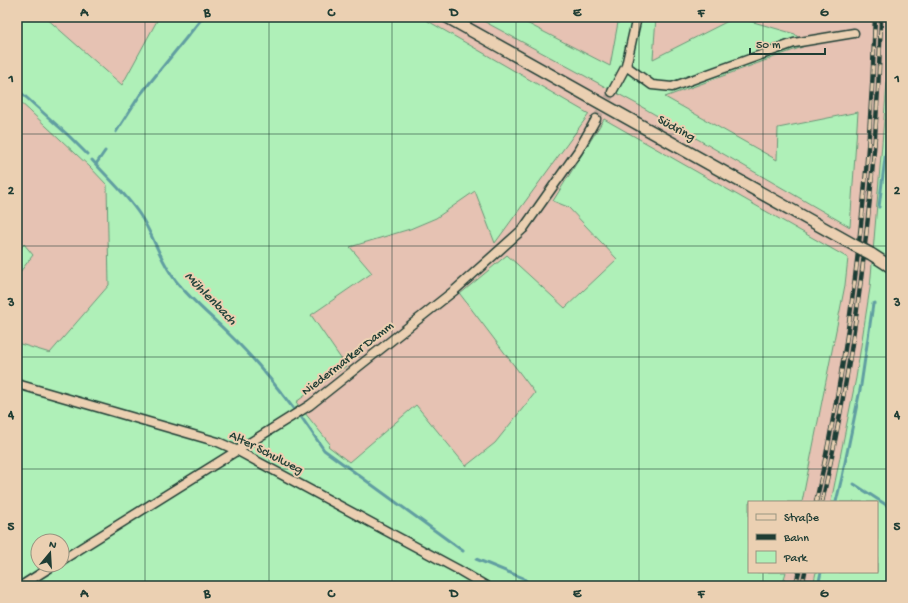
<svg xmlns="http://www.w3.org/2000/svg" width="908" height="603" font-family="'Gochi Hand',sans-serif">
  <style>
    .green { fill: #aff0b8; stroke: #679676; fill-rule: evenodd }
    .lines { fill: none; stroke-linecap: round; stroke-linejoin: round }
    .stream { stroke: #619ea1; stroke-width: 3 }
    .minor-tunnel { stroke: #bea79a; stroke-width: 8; stroke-dasharray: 8 4; stroke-linecap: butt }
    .minor-casing { stroke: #1f3d34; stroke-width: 11 }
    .secondary-casing { stroke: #1f3d34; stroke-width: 14 }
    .minor { stroke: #ebd0b2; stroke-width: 8 }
    .secondary { stroke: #ebd0b2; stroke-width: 11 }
    .rail-casing { stroke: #1f3d34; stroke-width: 4.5 }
    .rail { stroke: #ebd0b2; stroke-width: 3; stroke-dasharray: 9; stroke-linecap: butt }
    .secondary-bridge-casing { stroke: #1f3d34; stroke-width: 14; stroke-linecap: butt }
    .secondary-bridge { stroke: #ebd0b2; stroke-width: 11 }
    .grid { fill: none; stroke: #1f3d34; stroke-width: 1; stroke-opacity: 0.55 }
    .labels { text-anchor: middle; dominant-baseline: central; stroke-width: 4; stroke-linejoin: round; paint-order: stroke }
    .street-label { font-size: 13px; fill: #1f3d34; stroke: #ebd0b2 }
    .water-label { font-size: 14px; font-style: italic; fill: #24453d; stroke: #ebd0b2 }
    .neatline { fill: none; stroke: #1f3d34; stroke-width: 1.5 }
    .grid-label { font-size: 13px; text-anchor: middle; font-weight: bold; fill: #1f3d34 }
  </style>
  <rect width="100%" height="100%" fill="#e6c2b3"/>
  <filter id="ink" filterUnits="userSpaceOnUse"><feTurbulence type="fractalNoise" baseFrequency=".025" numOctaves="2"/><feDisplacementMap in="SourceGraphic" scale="8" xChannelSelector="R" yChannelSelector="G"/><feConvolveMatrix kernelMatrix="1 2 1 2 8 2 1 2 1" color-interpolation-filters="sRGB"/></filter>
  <g filter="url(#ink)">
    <!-- green -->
    <path class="green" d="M 17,17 L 45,17 L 122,85 L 159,17 L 421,17 L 589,114 L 495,243 L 475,191 L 436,218 L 410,229 L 350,247 L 372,273 L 311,315 L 346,366 L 296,402 L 330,444 L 328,446 L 349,462 L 416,405 L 466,466 L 495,443 L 535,393 L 460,294 L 507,255 L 565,308 L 617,259 L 568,207 L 553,201 L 604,119 L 848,258 L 845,285 L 802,502 L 749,502 L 749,572 L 786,572 L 782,586 L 17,586 L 17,343 L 50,353 L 109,285 L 107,185 L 90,167 L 17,99 ZM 38,541 L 62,541 L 62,565 L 38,565 Z
      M 476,17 L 515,17 L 610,66 L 619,17 L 656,17 L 653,59 L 736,17 L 795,34 L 805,46 L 665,97 L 777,160 L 778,128 L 858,112 L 850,227 L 635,103 Z
      M 891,58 L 891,586 L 813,586 L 816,572 L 877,572 L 877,502 L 831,502 L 856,378 L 870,288 L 889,59 Z
      M 24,244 L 33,255 L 17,276 L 17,253 Z"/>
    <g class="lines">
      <!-- stream -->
      <path class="stream" d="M 17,89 L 69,136 L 87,154
        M 116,132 L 140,95 L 203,17
        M 92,160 C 108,178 127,195 140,215 C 154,236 160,261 176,281 C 192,301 212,317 230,335 C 253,357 274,383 293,408
        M 96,164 L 105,151
        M 879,207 L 886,150 L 891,78
        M 302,418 L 324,450 L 463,551
        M 842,477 L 861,385 L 873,304 L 875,303
        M 854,484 L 891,508
        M 836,502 L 842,477 L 843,477
        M 476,559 L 523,578 L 532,586
        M 818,586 L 821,572"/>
      <!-- minor-tunnel -->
      <path class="minor-tunnel" d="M 596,119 L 612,92"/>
      <!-- minor casing -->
      <g class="minor-casing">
        <path id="minor" d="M 626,66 L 652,85 L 672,87 L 794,43 L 854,33
          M 612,92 L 626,66 L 637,17
          M 17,384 L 218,442 L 236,450 L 457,569 L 486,586
          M 62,560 L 310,405 L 455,290 L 523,229 L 578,151 L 596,119
          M 21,586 L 54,565"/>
      </g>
      <!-- secondary casing -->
      <g class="secondary-casing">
        <path id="secondary" d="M 447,17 L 854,245
          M 871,254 L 891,267"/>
      </g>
      <!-- minor -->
      <use href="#minor" class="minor"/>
      <!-- secondary -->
      <use href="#secondary" class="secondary"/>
      <!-- rail casing -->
      <g class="rail-casing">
        <path id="rail" d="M 816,502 C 852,342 870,181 875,17
          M 822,502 C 858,343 876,183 881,20
          M 795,586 L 799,572
          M 802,586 L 805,572"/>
      </g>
      <!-- rail -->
      <use href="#rail" class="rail"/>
      <!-- secondary-bridge casing -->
      <g class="secondary-bridge-casing">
        <path id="secondary-bridge" d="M 854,245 L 871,254"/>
      </g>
      <!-- secondary-bridge -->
      <use href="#secondary-bridge" class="secondary-bridge"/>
    </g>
  </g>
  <!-- grid -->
  <path class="grid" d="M 145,17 L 145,586M 269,17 L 269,586M 392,17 L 392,586M 516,17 L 516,586M 639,17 L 639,586M 763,17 L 763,502M 17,134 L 891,134M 17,246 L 891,246M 17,357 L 891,357M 17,469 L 891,469M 763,572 L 763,586"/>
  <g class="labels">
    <!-- street labels -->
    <g class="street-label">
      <text transform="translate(676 129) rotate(29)">Südring</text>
      <text transform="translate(348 359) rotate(-38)">Niedermarker Damm</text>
      <text transform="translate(266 453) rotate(27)">Alter Schulweg</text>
    </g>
    <!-- water labels -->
    <g class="water-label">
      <text transform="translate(210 299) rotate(46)">Mühlenbach</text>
    </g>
  </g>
  <!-- margin -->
  <rect width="908" height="603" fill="none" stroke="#ebd0b2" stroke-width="44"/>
  <!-- legend -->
  <rect x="748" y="501" width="130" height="72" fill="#ebd0b2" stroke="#999580"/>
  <rect x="756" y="514" width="20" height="6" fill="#ebd0b2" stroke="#999580"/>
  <text x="784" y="521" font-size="12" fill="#1f3d34">Straße</text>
  <rect x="756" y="534" width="20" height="6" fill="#1f3d34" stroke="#999580"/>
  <text x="784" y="541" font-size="12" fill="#1f3d34">Bahn</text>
  <rect x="756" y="551" width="20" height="12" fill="#aff0b8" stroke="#999580"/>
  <text x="784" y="561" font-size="12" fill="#1f3d34">Park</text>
  <!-- north arrow -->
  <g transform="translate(50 553) rotate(18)"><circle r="19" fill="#ebd0b2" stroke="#999580"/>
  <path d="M0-3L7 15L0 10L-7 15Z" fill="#1f3d34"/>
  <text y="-6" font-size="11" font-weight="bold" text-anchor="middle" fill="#1f3d34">N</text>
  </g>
  <!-- scale -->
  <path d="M750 48v6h75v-6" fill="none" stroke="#1f3d34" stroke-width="2"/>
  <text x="756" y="48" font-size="12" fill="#1f3d34" stroke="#ebd0b2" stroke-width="3" paint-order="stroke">50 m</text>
  <rect x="22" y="22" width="864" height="559" class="neatline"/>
  <g class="grid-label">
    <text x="84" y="16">A</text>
    <text x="207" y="16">B</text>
    <text x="331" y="16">C</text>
    <text x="454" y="16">D</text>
    <text x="577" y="16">E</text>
    <text x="701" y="16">F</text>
    <text x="824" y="16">G</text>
    <text x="11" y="82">1</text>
    <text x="897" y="82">1</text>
    <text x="11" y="194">2</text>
    <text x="897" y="194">2</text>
    <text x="11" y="306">3</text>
    <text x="897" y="306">3</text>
    <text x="11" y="418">4</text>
    <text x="897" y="418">4</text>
    <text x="11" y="530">5</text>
    <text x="897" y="530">5</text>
    <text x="84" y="597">A</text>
    <text x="207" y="597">B</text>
    <text x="331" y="597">C</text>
    <text x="454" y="597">D</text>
    <text x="577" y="597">E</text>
    <text x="701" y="597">F</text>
    <text x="824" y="597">G</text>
  </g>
</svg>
